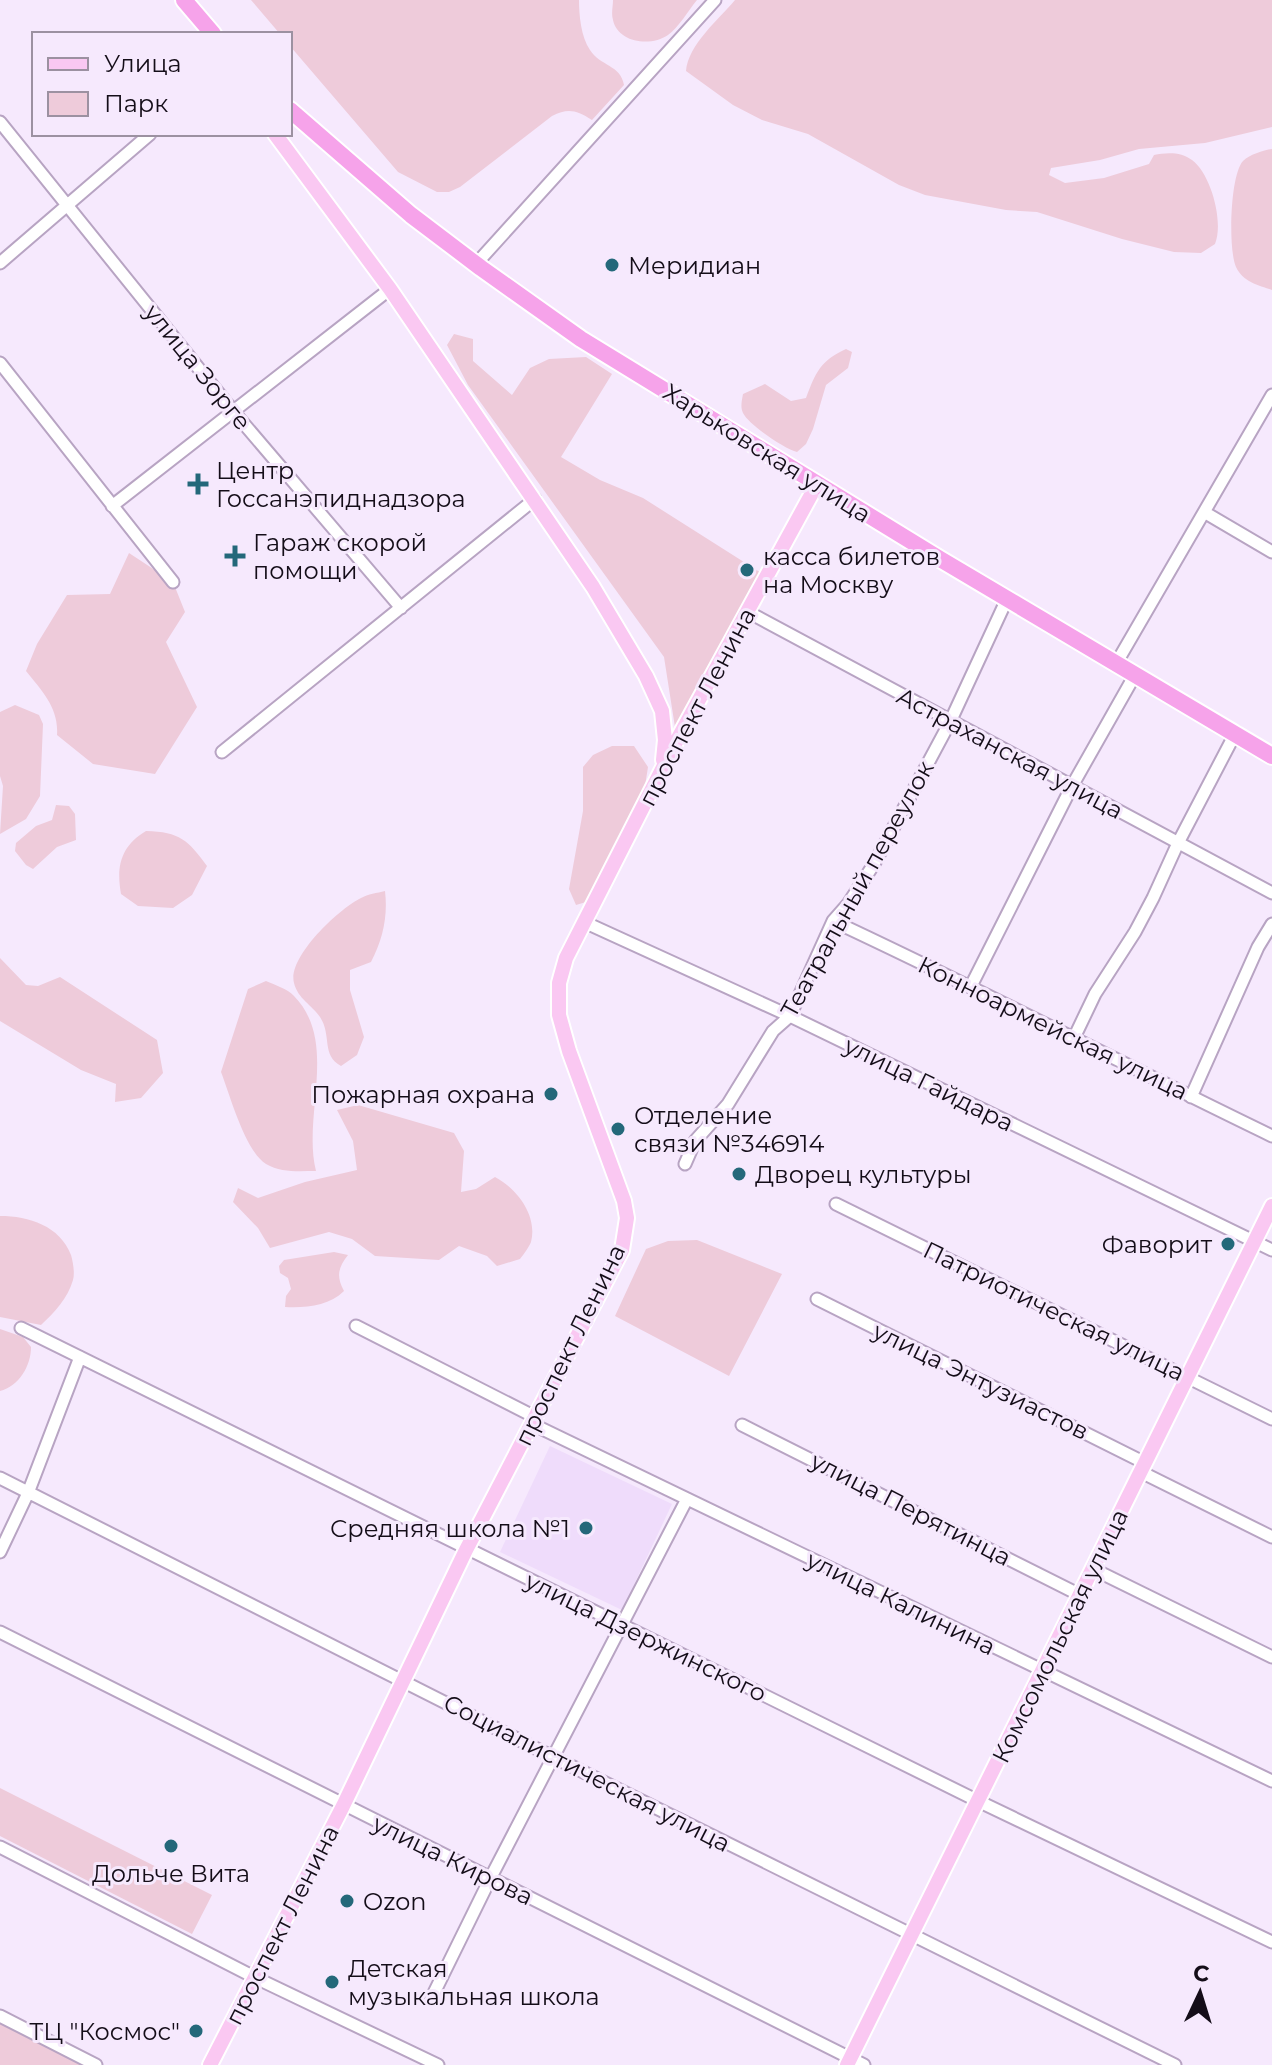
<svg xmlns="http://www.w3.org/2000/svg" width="1272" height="2065" font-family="Montserrat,sans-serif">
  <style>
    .built { fill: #efdcfb }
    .green { fill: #eecbda }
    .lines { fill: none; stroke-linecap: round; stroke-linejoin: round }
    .minor-casing { stroke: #b8a4c3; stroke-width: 15 }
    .major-casing { stroke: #fff; stroke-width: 18 }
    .highway-casing { stroke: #fff; stroke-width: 20 }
    .minor { stroke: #fff; stroke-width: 11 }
    .major { stroke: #fac8f2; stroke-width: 14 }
    .highway { stroke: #f6a3ea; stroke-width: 16 }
    .poi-dot { fill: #24687a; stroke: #f6e9fd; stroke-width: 3 }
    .labels { text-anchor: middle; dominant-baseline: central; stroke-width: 6; stroke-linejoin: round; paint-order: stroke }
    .poi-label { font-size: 24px; fill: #140d18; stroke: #f6e9fd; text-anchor: start }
    .street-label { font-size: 24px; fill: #140d18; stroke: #f6e9fd }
  </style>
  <rect width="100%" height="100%" fill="#f6e9fd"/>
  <!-- built -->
  <path class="built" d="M 550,1446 L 672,1504 L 622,1610 L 500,1552 Z"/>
  <!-- green -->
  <path class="green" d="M 251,0 L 579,0 C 579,15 581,37 590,50 C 600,66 621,65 624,85 L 592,120 C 576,110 568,108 552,116 L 460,187 L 449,192 L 437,192 L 398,172 L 290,46 L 290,34 L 280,34 Z
    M 613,0 L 697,0 C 688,11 679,27 668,35 C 651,47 618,43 613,20 C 611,14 613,6 613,0 Z
    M 735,0 L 1272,0 L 1272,127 L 1205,143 L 1139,149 L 1100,160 L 1051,168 L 1049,175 L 1065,183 L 1104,178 L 1149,164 L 1154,155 C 1167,152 1182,152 1192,160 C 1211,174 1224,222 1215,244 L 1201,253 L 1174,252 L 1122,239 L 1037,212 L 1006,210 L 925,195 L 899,185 L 808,134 L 762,120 L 733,105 L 686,71 C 688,45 719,19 735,0 Z
    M 1272,149 L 1272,290 C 1258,285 1243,282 1236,267 C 1228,249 1230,175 1243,161 C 1249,155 1263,150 1272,149 Z
    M 454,334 L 473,339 L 473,361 L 512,395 L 530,368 L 549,359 L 586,357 L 612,374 L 561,457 L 600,480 L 643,498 L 766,576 L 677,740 L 664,657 L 468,385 L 447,345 Z
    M 846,349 L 852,352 L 848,368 L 826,385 L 813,429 L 806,444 L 797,452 C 785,449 749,425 743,413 C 740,407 742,400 743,394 L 765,384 L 791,401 L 806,398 C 816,372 820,361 846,349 Z
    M 129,553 L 173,582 L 185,612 L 166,642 L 197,707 L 155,774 L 93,764 L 57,735 C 59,708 42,691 26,671 L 37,644 L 67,595 L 110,594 Z
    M 15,705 L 39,715 L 43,724 L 40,796 L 26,819 L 0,834 L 3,786 L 0,776 L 0,712 Z
    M 612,746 L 634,746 L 648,767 L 645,786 L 586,902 L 576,905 L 569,889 L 583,811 L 583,767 L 593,755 Z
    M 56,805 L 69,806 L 75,814 L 76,840 L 57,847 L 33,869 L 26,865 L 15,851 L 16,843 L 36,826 L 52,820 Z
    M 146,831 C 180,832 188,840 207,866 L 192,895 L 173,908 L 138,906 L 121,894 C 116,866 121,846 146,831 Z
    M 385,891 C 388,916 383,939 371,962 L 350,970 L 350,990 L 364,1037 L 357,1055 L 341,1066 C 321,1055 332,1035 320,1017 C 312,1005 298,999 294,983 C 287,957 340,908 361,898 C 368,894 377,893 385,891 Z
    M 0,958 L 26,985 L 38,986 L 60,977 L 157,1040 L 163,1073 L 141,1098 L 115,1102 L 116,1084 L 81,1070 L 0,1021 Z
    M 266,981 C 275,985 288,989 294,996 C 339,1042 302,1116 316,1171 C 299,1171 281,1173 266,1164 C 245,1151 230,1095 221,1072 L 248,989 Z
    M 358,1105 L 454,1133 L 464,1151 L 461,1192 L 476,1189 L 495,1177 C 516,1188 538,1215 531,1242 C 529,1247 524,1254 520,1259 L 497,1266 L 487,1256 L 459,1246 L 439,1260 L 375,1256 L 352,1239 L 329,1232 L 270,1248 L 258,1228 L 233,1202 L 238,1188 L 258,1198 L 305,1182 L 357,1170 L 353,1141 L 337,1110 Z
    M 0,1216 C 29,1216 60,1226 71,1255 C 73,1262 75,1273 73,1280 C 68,1298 54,1313 41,1325 L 0,1317 Z
    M 697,1240 L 782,1274 L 729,1376 L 615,1316 L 646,1249 L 668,1241 Z
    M 334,1252 L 348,1255 C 338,1268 336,1276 344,1291 C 329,1306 306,1308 285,1307 L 286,1296 L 291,1289 L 288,1278 L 280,1273 L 279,1266 L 284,1260 Z
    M 0,1329 L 23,1337 L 31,1347 C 31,1366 19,1386 0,1391 Z
    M 0,1788 L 212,1895 L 192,1934 L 0,1836 Z
    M 0,2021 L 94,2065 L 0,2065 Z"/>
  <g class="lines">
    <!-- minor casing -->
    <g class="minor-casing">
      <path id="minor" d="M 0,122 L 233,411 L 401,608
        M 0,263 L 150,134
        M 476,264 L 715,0
        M 0,363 L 173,582
        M 112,506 L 390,289
        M 1204,512 L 1272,552
        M 748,612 L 1272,893
        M 1117,662 L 1272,395
        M 222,752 L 535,499
        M 833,921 C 981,990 1125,1065 1272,1136
        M 584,922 L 790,1016 L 1272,1250
        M 971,986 L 1072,786 L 1136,673
        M 1073,1040 L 1095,994 L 1135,932 L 1153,898 L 1178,843 L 1236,732
        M 1191,1097 L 1258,947 L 1272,924
        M 685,1164 L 695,1141 L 728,1104 L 773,1031 L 790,1016 L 833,921 L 848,904 L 874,864 L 950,722 L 1007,599
        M 836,1204 L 1272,1419
        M 817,1299 L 1145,1463
        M 356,1326 L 535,1417
        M 21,1328 L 978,1801 L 1272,1942
        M 532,1424 L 1272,1781
        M 742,1425 L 1080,1595
        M 1141,1472 L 1272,1537
        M 0,1478 L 553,1757 L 1175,2065
        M 0,1552 L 28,1493 L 80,1357
        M 1093,1569 L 1272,1657
        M 0,1632 L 864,2065
        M 0,1847 L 256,1978 L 438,2065
        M 431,1999 L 491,1877 L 687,1499
        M 0,2016 L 96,2065"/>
    </g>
    <!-- major casing -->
    <g class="major-casing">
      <path id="major" d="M 275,134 L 390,289 L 593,587 L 646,676 L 662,711 L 665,740 L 663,760
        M 210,2065 L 343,1806 L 466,1550 L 622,1250 L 627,1218 L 624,1201 L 569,1051 L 559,1015 L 559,983 L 566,958 L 677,740 L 817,484
        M 847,2065 L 1272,1206"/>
    </g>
    <!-- highway casing -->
    <g class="highway-casing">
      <path id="highway" d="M 184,0 L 213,34
        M 290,110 L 411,215 L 481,268 L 581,339 L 940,559 L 1272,756"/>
    </g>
    <!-- minor -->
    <use href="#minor" class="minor"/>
    <!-- major -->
    <use href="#major" class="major"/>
    <!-- highway -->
    <use href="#highway" class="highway"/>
  </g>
  <!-- markers -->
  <g class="poi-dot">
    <circle cx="612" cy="265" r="8"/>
    <path d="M194 472h8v8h8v8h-8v8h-8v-8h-8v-8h8z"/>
    <path d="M231 544h8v8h8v8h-8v8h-8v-8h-8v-8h8z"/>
    <circle cx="747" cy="570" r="8"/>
    <circle cx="551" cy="1094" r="8"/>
    <circle cx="618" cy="1129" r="8"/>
    <circle cx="739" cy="1174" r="8"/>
    <circle cx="1228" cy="1244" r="8"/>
    <circle cx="586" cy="1528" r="8"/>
    <circle cx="171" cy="1846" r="8"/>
    <circle cx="347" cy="1901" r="8"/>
    <circle cx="332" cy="1982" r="8"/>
    <circle cx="196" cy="2031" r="8"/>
  </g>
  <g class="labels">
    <!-- poi labels -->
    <g class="poi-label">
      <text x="628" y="265">Меридиан</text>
      <text x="216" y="470">Центр<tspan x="216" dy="28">Госсанэпиднадзора</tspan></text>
      <text x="253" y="542">Гараж скорой<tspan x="253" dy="28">помощи</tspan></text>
      <text x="763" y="556">касса билетов<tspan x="763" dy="28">на Москву</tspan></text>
      <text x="535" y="1094" text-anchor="end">Пожарная охрана</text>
      <text x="634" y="1115">Отделение<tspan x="634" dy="28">связи №346914</tspan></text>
      <text x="755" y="1174">Дворец культуры</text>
      <text x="1212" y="1244" text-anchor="end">Фаворит</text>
      <text x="570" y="1528" text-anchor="end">Средняя школа №1</text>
      <text x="171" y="1873" text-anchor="middle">Дольче Вита</text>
      <text x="363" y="1901">Ozon</text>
      <text x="348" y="1968">Детская<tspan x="348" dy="28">музыкальная школа</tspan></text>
      <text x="180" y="2031" text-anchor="end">ТЦ "Космос"</text>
    </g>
    <!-- street labels -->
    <g class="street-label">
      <text transform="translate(198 367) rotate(51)">улица Зорге</text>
      <text transform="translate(767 453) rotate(32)">Харьковская улица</text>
      <text transform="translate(697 707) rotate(-62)">проспект Ленина</text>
      <text transform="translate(1010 753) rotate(28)">Астраханская улица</text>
      <text transform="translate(857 889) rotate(-61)">Театральный переулок</text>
      <text transform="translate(1053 1028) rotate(26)">Конноармейская улица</text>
      <text transform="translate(929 1084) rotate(26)">улица Гайдара</text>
      <text transform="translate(1054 1311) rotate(26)">Патриотическая улица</text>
      <text transform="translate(570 1345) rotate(-64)">проспект Ленина</text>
      <text transform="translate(981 1381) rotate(26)">улица Энтузиастов</text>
      <text transform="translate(911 1509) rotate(27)">улица Перятинца</text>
      <text transform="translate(901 1603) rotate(26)">улица Калинина</text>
      <text transform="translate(1060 1636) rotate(-64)">Комсомольская улица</text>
      <text transform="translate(646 1637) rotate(26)">улица Дзержинского</text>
      <text transform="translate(587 1773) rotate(27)">Социалистическая улица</text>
      <text transform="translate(453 1860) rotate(26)">улица Кирова</text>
      <text transform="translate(282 1925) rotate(-63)">проспект Ленина</text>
    </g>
  </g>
  <!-- legend -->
  <rect x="32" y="32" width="260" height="104" fill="#f6e9fd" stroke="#9c91a1" stroke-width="2"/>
  <rect x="48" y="58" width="40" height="12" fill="#fac8f2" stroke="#9c91a1" stroke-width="2"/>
  <text x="104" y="72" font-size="24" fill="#140d18">Улица</text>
  <rect x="48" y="92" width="40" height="24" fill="#eecbda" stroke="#9c91a1" stroke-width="2"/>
  <text x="104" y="112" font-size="24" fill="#140d18">Парк</text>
  <!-- north arrow -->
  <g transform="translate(1200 1993) rotate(4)" stroke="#f6e9fd" stroke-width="6" paint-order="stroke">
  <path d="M0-6L14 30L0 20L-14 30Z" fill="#140d18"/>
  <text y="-12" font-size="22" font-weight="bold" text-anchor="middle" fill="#140d18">С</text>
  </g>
</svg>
